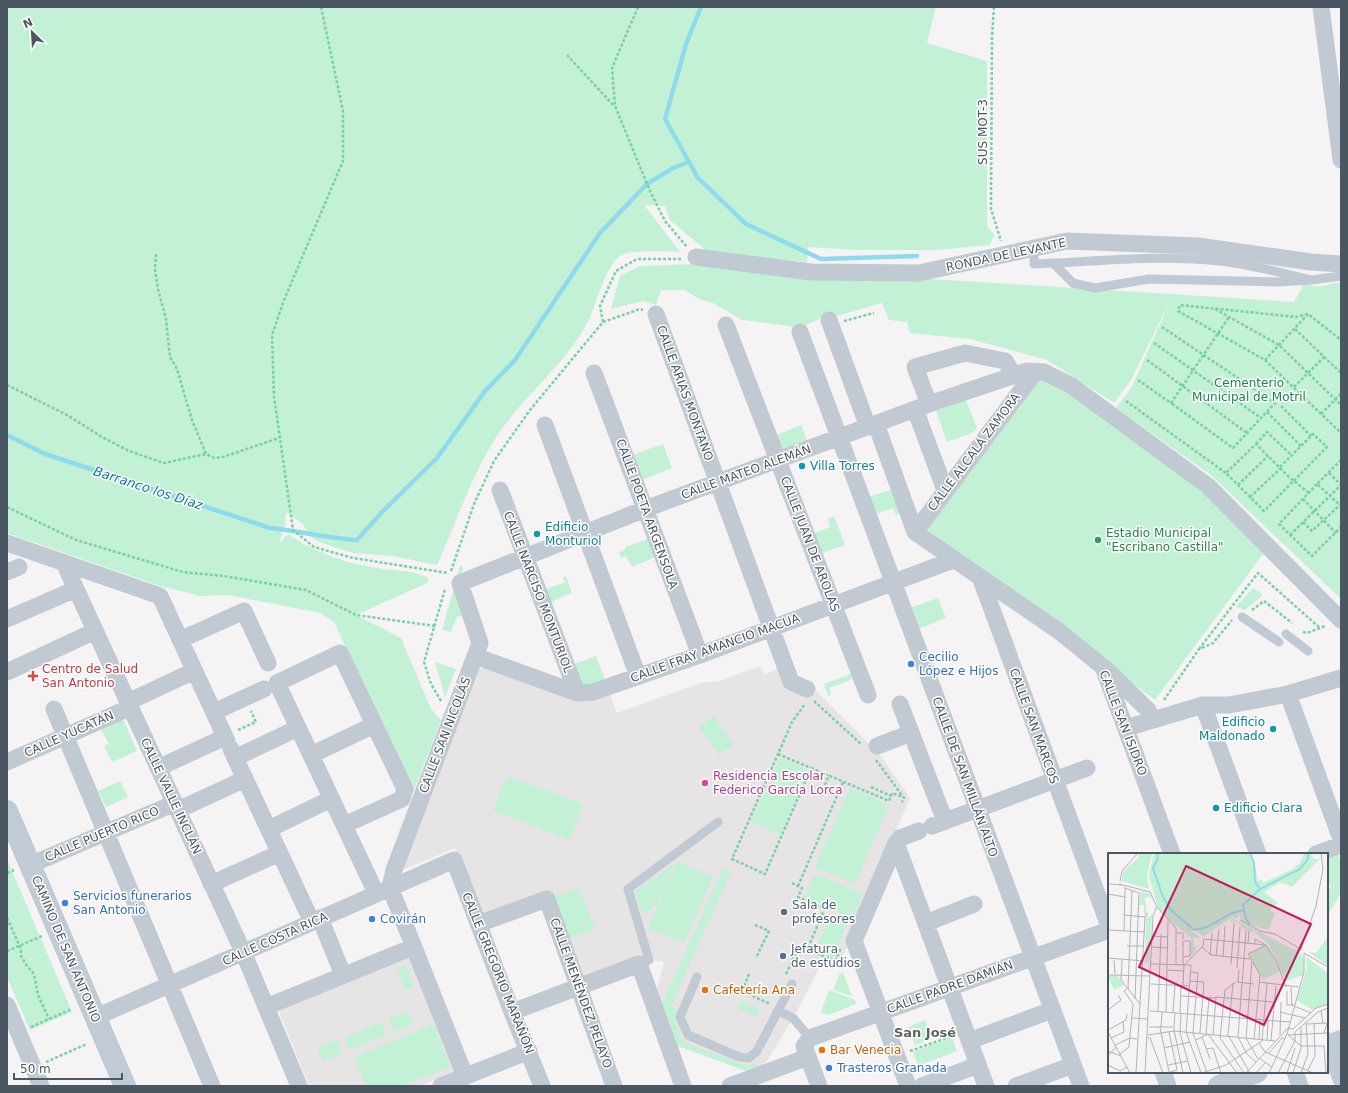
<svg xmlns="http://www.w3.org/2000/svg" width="1348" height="1093" font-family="'DejaVu Sans',sans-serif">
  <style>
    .education { fill: #e6e4e5 }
    .green { fill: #c3f1d5 }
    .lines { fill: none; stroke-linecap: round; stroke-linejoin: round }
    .stream { stroke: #90daee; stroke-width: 4.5 }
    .path { stroke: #7ad0a6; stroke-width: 2.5; stroke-dasharray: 3 2; stroke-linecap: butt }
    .lane { stroke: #c1cad2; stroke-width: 9 }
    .street { stroke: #c1cad2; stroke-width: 17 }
    .secondary { stroke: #c1cbd6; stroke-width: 22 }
    .culture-dot { fill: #0f9aa8; stroke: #fff; stroke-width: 1.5 }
    .leisure-dot { fill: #2e9e5b; stroke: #fff; stroke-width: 1.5 }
    .shop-dot { fill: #3f7fe0; stroke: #fff; stroke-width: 1.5 }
    .health-dot { fill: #e0444e; stroke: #fff; stroke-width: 1.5 }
    .hotel-dot { fill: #d1479c; stroke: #fff; stroke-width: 1.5 }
    .service-dot { fill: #5c6f8a; stroke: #fff; stroke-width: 1.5 }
    .food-dot { fill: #e8710a; stroke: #fff; stroke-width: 1.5 }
    .labels { text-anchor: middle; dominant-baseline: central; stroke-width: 3; stroke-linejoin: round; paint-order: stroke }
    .street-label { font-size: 12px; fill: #4a5661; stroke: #fff }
    .park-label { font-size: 12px; fill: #17864f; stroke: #fff }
    .culture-label { font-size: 12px; fill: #0d838f; stroke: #fff; text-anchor: start }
    .leisure-label { font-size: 12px; fill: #27864d; stroke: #fff; text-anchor: start }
    .shop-label { font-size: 12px; fill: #366cbe; stroke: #fff; text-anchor: start }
    .health-label { font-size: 12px; fill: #be3a42; stroke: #fff; text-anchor: start }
    .hotel-label { font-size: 12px; fill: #b23c85; stroke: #fff; text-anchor: start }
    .service-label { font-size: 12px; fill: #4e5e75; stroke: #fff; text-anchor: start }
    .food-label { font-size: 12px; fill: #c56008; stroke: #fff; text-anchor: start }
    .water-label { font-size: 13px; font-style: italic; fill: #0c7c9b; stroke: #fff }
    .neighbourhood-label { font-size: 13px; font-weight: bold; fill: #5f6368; stroke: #fff }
    .inset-river { fill: none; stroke: #90daee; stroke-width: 2 }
    .inset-road { fill: none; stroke: #b1b4b9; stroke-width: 1 }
    .view { fill: #c2185b; fill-opacity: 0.15; stroke: #c2185b; stroke-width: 2 }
    .inset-edge { fill: none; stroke: #4a5661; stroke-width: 2 }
  </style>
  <rect width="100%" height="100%" fill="#f5f3f3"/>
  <!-- education -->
  <path class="education" d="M 760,666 L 764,674 L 780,668 L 801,695 L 817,692 L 880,755 L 910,798 L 839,966 L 823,961 L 796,1013 L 763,1068 L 752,1073 L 675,1045 L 657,988 L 664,962 L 635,958 L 583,978 L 550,891 L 483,915 L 455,848 L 405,869 L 404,866 L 477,672 L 480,669 L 485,668 L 610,694 L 617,713 L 703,682 L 717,682 Z
    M 410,954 L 457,1071 L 419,1086 L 309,1086 L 278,1009 Z"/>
  <!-- green -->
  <path class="green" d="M 7,7 L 936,7 L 927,43 L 987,61 L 987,227 L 995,235 L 989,245 L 936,250 L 857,250 L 808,247 L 807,262 L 709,253 L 670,220 L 665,206 L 644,205 L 680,252 C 668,252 628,249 620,256 C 602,271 597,307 585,327 C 563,366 525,395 499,433 C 472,473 457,521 437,565 L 393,556 L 353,553 L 319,542 L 309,536 L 303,524 L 286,512 L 285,525 L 279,544 L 288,534 C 313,551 341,562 371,567 C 390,571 411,569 429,578 L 427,583 L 356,615 L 401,638 L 431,709 L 441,720 L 413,793 L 334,622 L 320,613 L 228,595 L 201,596 L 160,586 L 7,533 Z
    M 695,264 L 1294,302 L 1304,284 L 1317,287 L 1341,282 L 1341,599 L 1212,476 L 1116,408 L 1132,387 L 1171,299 L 1131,380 L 1114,403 L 1047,360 L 970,339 L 910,333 L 907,322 L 889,320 L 882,303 L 837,316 L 827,315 L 796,330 L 789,326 L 742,320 L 713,303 L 699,299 L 685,290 L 661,290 L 656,305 L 643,301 L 611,309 L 620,276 L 640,266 Z
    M 1037,374 L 1110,418 L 1203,489 L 1266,550 L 1155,700 L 923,526 Z
    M 966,400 L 977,428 L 974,432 L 947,442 L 936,411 Z
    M 801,425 L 808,443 L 784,452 L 777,435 Z
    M 663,444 L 672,468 L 642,480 L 632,455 Z
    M 893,489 L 901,513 L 896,515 L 893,508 L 875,514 L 869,497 Z
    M 834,516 L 845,545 L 820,554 L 813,534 L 830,527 L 828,519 Z
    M 648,539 L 655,557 L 632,567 L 626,556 L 621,558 L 619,552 L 625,549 L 625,547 Z
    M 460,566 L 463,567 L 458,584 L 467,614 L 457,617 L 451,632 L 442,630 Z
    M 566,576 L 572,593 L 549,603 L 544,590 L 565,582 L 563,577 Z
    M 1253,588 L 1263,595 L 1245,610 L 1236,607 Z
    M 938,598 L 946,618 L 918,629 L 910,608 Z
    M 596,656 L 605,680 L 588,686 L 580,686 L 572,665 Z
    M 435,662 L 456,669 L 445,697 Z
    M 851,674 L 853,679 L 829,688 L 831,695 L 828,696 L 824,684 Z
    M 714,716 L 734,744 L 719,755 L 699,727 Z
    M 123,719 L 137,751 L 112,762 L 104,746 L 109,744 L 101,729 Z
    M 780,758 L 809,770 L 780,835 L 751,822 Z
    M 507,776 L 583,804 L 570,840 L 493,811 Z
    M 120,781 L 128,797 L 106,807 L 98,791 Z
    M 850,788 L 889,805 L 855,884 L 815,867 Z
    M 1338,855 L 1341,862 L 1341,893 L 1327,916 L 1327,890 L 1331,888 L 1327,877 L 1327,859 Z
    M 7,859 L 72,1012 L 30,1030 L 7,977 Z
    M 677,861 L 713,877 L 684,943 L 648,928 Z
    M 674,864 L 657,904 L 643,915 L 635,892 Z
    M 723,868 L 731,872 L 671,1006 L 680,1011 L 676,1022 L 683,1042 L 747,1066 L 754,1063 L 763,1068 L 752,1073 L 675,1045 L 662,1004 Z
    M 815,874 L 863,894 L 852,918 L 805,897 Z
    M 579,888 L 595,929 L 568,939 L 553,897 Z
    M 830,915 L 848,923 L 832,958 L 814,951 Z
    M 406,965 L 414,986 L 405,990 L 397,969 Z
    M 840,973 L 843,973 L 852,996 L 833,990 Z
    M 829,990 L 855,1000 L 856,1004 L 828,1015 L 821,1012 Z
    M 741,1001 L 760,1009 L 756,1017 L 738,1009 Z
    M 407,1011 L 413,1024 L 394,1032 L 389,1019 Z
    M 925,1020 L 932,1039 L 915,1045 L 908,1027 Z
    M 381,1022 L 386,1035 L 349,1050 L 344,1037 Z
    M 434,1024 L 450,1067 L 402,1086 L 366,1086 L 354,1057 Z
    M 952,1037 L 957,1051 L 918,1066 L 913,1052 Z
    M 337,1039 L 342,1053 L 323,1061 L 317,1047 Z"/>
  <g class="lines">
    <!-- stream -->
    <path class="stream" d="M 701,7 L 686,44 L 665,119 L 698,178 L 746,224 L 821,259 L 917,256
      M 7,435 L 45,454 L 270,528 C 299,531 327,538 357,540 L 383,511 L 437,458 L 485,391 L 515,360 L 600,233 L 647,184 L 673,168 L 689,162"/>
    <!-- path -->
    <path class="path" d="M 321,7 L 343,111 L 343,161 L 284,300 L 272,335 L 274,396 L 293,530 L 314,547 L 353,558 L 448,573
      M 638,7 L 612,68 L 615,106 L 650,191 L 665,221 L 687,247
      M 994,7 L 992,37 L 991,209 L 1001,241
      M 567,55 L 614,106
      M 156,254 L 155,270 L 158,289 L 166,319 L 170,357 L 177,369 L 192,420 L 206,454 L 214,458 L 223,457 L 279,438
      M 1215,309 L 1279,345 L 1341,405
      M 1308,314 L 1265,360 L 1178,311 L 1180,305 L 1296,317 L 1308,314 L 1341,340
      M 844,321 L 874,313
      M 603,322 L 600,306 L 616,271 L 637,259 L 682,259
      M 1162,327 L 1275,403 L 1233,448 L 1171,403
      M 1295,329 L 1341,373
      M 1154,343 L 1261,418
      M 1147,360 L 1247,433
      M 1265,360 L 1341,433
      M 1138,380 L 1171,403 L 1229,317
      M 7,385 L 67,415 L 102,437 L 129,451 L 164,463 L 206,454
      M 1294,387 L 1324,357
      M 1126,401 L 1226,473
      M 1281,406 L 1311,436
      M 1267,412 L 1301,446
      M 1321,414 L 1341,394
      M 1256,444 L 1267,432 L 1291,455
      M 1341,460 L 1317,484 L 1341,506
      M 1280,467 L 1313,434 L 1327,447 L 1264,511 L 1226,473 L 1256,444 L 1289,477 L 1309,493
      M 1329,473 L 1341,485
      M 1317,484 L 1279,524 L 1312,556 L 1341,527
      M 1238,485 L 1268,456
      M 1250,497 L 1281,468
      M 1303,499 L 1336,533
      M 7,507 L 76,540 L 183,572 L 224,576 L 306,590 L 356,615 L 435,626
      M 1303,522 L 1312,531 L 1340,505
      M 1290,535 L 1341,485
      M 451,571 L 474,504 L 494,461 L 530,410 L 603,322 L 640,309 L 643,310
      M 1252,610 L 1264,601 L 1292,623
      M 1303,632 L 1307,633 L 1325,626
      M 1199,649 L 1258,573 L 1320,628
      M 1164,700 L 1199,649 L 1213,643 L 1232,620
      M 441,701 L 431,684 L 424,662 L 445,589
      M 814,701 L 862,745
      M 238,730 L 256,722 L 251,711
      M 778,754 L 811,768 L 765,874 L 732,859 L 792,722 L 805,704
      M 876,760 L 904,798 L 902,802
      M 811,768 L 889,801 L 892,793 L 903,797
      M 825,785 L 829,775
      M 871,787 L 891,796
      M 7,873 L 14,870
      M 792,883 L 802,888 L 798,897 L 825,908 L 807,950
      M 798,886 L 843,782
      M 7,918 L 21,949 L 21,956 L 27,966 L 34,974 L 38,995 L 49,1019
      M 755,925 L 769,931 L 756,958
      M 7,951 L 42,936
      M 749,974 L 742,991 L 770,1004
      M 786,974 L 799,946 L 835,961 L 841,948
      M 729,985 L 742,990
      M 31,1027 L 72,1009
      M 910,1051 L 952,1036
      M 46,1062 L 87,1044"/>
    <!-- lane -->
    <path class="lane" d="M 1034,248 L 1034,264 C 1096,262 1157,254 1219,261 C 1250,264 1281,273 1312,280 L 1278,282 L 1149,279 L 1095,288 L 1073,283 L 1053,263
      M 1312,280 L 1341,276
      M 1242,617 L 1279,642
      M 1286,634 L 1308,651
      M 639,964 L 649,960 L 628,889 L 718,822
      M 697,977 L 680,1017 L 688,1035 L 739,1057 L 749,1058 L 757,1051 L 792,984
      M 778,1011 L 793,1018 L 810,1038"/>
    <!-- street -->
    <path class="street" d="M 1321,7 L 1341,160
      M 696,257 L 811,272 L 919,273 L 1067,241 L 1198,246 L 1311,262 L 1341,264
      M 656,314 L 791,682 L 807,689
      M 829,320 L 868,427
      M 726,325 L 868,695
      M 800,332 L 1081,1086
      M 594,373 L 700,655
      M 929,404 L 915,367 L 965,353 L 1005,361 L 1014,375
      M 915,409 L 945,490
      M 876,424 L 915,532
      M 545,425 L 638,676
      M 500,490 L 577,693
      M 915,532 L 980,577 L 1109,926
      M 915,532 L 1035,372
      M 7,543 L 160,596 L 227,741
      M 64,563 L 244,954 L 299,1086
      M 7,572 L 19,567
      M 980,577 L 1060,632 L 1103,667 L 1172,854
      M 7,619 L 76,589
      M 180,640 L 244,611 L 268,663
      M 475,656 L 577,693 L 593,692 L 700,655 L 953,560
      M 1106,669 L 1148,710 L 1152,720
      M 7,672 L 95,631
      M 1288,694 L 1341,839
      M 128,702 L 194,671
      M 900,704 L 945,821
      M 1203,705 L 1258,854
      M 54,709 L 212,1086
      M 214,712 L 264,689
      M 1126,728 L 1203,705 L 1229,705 L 1288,694 L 1341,678
      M 877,746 L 911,733
      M 231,749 L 312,922
      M 311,755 L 374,725
      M 235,758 L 298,728
      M 7,762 L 131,707
      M 158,768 L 225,737
      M 178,810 L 245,779
      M 344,825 L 402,799 L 405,789 L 340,653 L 277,683 L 376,893
      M 932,826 L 1087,768
      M 269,829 L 331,799
      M 896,843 L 986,1086
      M 1316,854 L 1341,845
      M 30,865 L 175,803
      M 211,884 L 280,853
      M 320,918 L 343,975
      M 926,923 L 974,904
      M 478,924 L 547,899 L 614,1086
      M 7,1005 L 41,1086
      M 266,1007 L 413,947
      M 512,1012 L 639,964 L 683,1086
      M 96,1017 L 454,860 L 512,1012 L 542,1086
      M 969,1041 L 1052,1010
      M 1327,1041 L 1341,1079
      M 1163,1072 L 1168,1086
      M 1295,1072 L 1300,1086
      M 465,1076 L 390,887 L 394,870 L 480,643 L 460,583 L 645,509 L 929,404 L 1027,371 L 1044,372 L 1072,386 L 1208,486 L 1341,620
      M 441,1086 L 529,1051
      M 730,1086 L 808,1057
      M 819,1086 L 804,1046 L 810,1038 L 1109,930
      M 908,1086 L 854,941 L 896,843 L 900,838 L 919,831
      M 922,1086 L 978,1065
      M 1016,1086 L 1073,1065"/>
    <!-- secondary -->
    <path class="secondary" d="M 7,811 L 125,1086
      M 1327,1046 L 1341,1041
      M 1219,1086 L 1257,1072"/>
  </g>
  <!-- markers -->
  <g class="culture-dot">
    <circle cx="802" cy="466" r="4"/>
    <circle cx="537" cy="534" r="4"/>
    <circle cx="1273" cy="729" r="4"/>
    <circle cx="1216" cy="808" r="4"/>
  </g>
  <circle class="leisure-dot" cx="1098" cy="540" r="4"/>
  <g class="shop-dot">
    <circle cx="911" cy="664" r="4"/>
    <circle cx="65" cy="903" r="4"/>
    <circle cx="372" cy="919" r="4"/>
    <circle cx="829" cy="1068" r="4"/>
  </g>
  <path class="health-dot" d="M31 670h4v4h4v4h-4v4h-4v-4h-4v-4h4z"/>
  <circle class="hotel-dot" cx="705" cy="783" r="4"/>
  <g class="service-dot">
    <circle cx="784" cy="912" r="4"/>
    <circle cx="783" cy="956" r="4"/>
  </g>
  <g class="food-dot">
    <circle cx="705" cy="990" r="4"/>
    <circle cx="822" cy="1050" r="4"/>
  </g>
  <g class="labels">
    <!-- street labels -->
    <g class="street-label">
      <text transform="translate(983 132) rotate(-90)">SUS MOT-3</text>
      <text transform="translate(1006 255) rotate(-12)">RONDA DE LEVANTE</text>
      <text transform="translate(685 393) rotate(70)">CALLE ARIAS MONTANO</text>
      <text transform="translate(974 452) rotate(-53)">CALLE ALCALÁ ZAMORA</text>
      <text transform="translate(746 472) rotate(-20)">CALLE MATEO ALEMÁN</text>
      <text transform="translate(647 514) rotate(70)">CALLE POETA ARGENSOLA</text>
      <text transform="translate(810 544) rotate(69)">CALLE JUAN DE AROLAS</text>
      <text transform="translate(538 592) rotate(69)">CALLE NARCISO MONTURIOL</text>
      <text transform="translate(715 648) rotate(-20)">CALLE FRAY AMANCIO MACUA</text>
      <text transform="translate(1123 723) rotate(69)">CALLE SAN ISIDRO</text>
      <text transform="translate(1034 726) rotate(70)">CALLE SAN MARCOS</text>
      <text transform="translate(69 734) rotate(-24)">CALLE YUCATÁN</text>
      <text transform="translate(445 735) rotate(-69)">CALLE SAN NICOLÁS</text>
      <text transform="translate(965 777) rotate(70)">CALLE DE SAN MILLÁN ALTO</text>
      <text transform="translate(171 796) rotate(65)">CALLE VALLE INCLÁN</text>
      <text transform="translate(102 834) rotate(-23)">CALLE PUERTO RICO</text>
      <text transform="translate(275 939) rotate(-24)">CALLE COSTA RICA</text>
      <text transform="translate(66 949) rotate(67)">CAMINO DE SAN ANTONIO</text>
      <text transform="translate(498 973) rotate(68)">CALLE GREGORIO MARAÑÓN</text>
      <text transform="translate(950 987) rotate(-20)">CALLE PADRE DAMIÁN</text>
      <text transform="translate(581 993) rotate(70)">CALLE MENÉNDEZ PELAYO</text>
    </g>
    <!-- park labels -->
    <g class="park-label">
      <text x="1249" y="383">Cementerio<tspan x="1249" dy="14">Municipal de Motril</tspan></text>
    </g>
    <!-- culture labels -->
    <g class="culture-label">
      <text x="810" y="466">Villa Torres</text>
      <text x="545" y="527">Edificio<tspan x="545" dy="14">Monturiol</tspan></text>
      <text x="1265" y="722" text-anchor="end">Edificio<tspan x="1265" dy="14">Maldonado</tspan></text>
      <text x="1224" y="808">Edificio Clara</text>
    </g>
    <!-- leisure labels -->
    <g class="leisure-label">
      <text x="1106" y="533">Estadio Municipal<tspan x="1106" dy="14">"Escribano Castilla"</tspan></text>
    </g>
    <!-- shop labels -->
    <g class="shop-label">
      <text x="919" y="657">Cecilio<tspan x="919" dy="14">López e Hijos</tspan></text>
      <text x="73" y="896">Servicios funerarios<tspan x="73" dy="14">San Antonio</tspan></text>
      <text x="380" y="919">Covirán</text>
      <text x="837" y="1068">Trasteros Granada</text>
    </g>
    <!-- health labels -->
    <g class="health-label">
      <text x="42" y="669">Centro de Salud<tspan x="42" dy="14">San Antonio</tspan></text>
    </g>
    <!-- hotel labels -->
    <g class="hotel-label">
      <text x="713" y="776">Residencia Escolar<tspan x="713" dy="14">Federico García Lorca</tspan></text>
    </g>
    <!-- service labels -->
    <g class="service-label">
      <text x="792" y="905">Sala de<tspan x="792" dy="14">profesores</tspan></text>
      <text x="791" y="949">Jefatura<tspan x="791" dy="14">de estudios</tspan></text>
    </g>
    <!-- food labels -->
    <g class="food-label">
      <text x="713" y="990">Cafetería Ana</text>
      <text x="830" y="1050">Bar Venecia</text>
    </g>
    <!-- water labels -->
    <g class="water-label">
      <text transform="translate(148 488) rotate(18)">Barranco los Díaz</text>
    </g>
    <!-- neighbourhood labels -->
    <g class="neighbourhood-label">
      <text x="925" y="1032">San José</text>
    </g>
  </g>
  <!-- overview -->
  <g transform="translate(1108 853)">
    <rect width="220" height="220" fill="#f5f3f3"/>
    <path d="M 30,0 L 44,0 L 39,22 L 41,36 L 14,28 L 15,19 L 31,4 ZM 46,0 L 144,0 L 150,28 L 154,27 L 155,30 L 185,16 L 192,10 L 196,0 L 204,0 L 205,6 L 212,6 L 184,34 L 172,29 L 156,39 L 170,50 L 162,57 L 167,61 L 160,77 L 142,72 L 133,67 L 130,60 L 130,65 L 124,64 L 95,84 L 83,73 L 83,77 L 93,85 L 85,85 L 88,98 L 82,104 L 83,85 L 52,59 L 48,48 L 41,22 ZM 32,38 L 42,41 L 45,47 L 42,44 L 37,45 L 39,62 L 36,62 L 36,52 L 31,52 ZM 44,62 L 41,109 L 37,109 L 38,66 ZM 124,65 L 185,96 L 191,97 L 196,107 L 195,122 L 178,128 L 160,91 L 147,79 L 138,78 L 129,69 L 122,68 ZM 220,84 L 220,113 L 201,99 L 208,100 ZM 158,92 L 172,118 L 155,127 L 141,101 ZM 198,104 L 220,120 L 220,150 L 205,157 L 189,147 L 199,115 ZM 0,123 L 10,123 L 16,132 L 6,137 Z" fill="#c3f1d5"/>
    <path class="inset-river" d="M 49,0 L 50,5 L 45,15 L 55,44 L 63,57 L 86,77 L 99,74 L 124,60 L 135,57M 142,0 L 146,10 L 147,29 L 151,35M 142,71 L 138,66 L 135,52 L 152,36 L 192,16 L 200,6 L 200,0"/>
    <path class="inset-road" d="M 12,28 L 14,18 L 30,0M 0,31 L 14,32M 11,31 L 42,39 L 49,54 L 45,62 L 37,220M 17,35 L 31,40 L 27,146M 0,41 L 17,44M 49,54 L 68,75 L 68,91M 16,62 L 38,64M 132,67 L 152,78 L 167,81 L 194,97M 0,77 L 37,79M 16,78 L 17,34M 138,78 L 130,184 L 139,201 L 148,209M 68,80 L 75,80 L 75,86M 44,83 L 60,84M 140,90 L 141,78M 147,90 L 147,86 L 156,91M 68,92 L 68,111M 158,92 L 169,110 L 178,134M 19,93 L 36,93M 44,94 L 60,95M 94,94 L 103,102 L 142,106M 193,96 L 208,53 L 215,16 L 213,0M 140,101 L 144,108 L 138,185 L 150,206M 140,101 L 158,92M 102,102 L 104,80M 108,103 L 111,76M 75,104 L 82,103 L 82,88 L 75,88 L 75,112M 115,104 L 117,73M 0,105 L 36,108M 6,107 L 7,121M 14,107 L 13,127 L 32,151M 145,109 L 152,122 L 146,186M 43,111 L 83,112 L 78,179 L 93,220M 123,111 L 126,70M 129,115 L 132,74M 60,117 L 76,118M 83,119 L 90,120 L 85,180 L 99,220M 0,122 L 42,123M 82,128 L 96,129 L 92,180M 128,129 L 117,137 L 112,185 L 136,220M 129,129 L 146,131M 130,129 L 131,117M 151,129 L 191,134M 125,130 L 120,182 L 142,220M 43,131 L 82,133M 75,132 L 76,112 L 95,93 L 96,86 L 158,92M 183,134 L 184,153M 20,136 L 24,37M 179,138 L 179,152 L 187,152M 73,143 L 108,145M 186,153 L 203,160M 0,157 L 13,147 L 10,142M 42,158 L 182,169M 50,158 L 53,81M 213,158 L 215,170M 58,159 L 60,68M 65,159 L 67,132M 67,159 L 66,177 L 75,220M 172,159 L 197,165M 72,160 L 73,132M 73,160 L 72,180 L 83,220M 24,165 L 40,166M 199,171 L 220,170M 206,171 L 207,203M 41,174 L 65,174M 52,174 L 61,219M 53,174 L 54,159M 180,175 L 185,176 L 208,155 L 220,151M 0,177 L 18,167 L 19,161M 0,179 L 22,220M 216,180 L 220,168M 98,181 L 101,145M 100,181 L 129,220M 40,182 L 66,178 L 167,188M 105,182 L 108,144 L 166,149M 172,182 L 173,149M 180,182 L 193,193 L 216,193 L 218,220M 180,182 L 220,180M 94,184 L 102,206M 3,185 L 16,179 L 15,169M 40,185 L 42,185 L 55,220M 151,186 L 152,166M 88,187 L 100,181M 159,187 L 160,167M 163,187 L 168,133M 151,190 L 157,199 L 205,220M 7,192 L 22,185 L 29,186M 56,195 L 82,189M 98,196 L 105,195 L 113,220M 0,198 L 13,203M 12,201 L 21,194 L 25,151 L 16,138 L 19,136M 160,201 L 174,185 L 177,186M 0,203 L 8,194M 151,205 L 164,214M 0,212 L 12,218 L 19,214M 60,212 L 80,208M 200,217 L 207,203M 28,220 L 37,65 L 40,60M 59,220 L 69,217 L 61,179M 94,220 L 118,212 L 154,188 L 159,130M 138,220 L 180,175M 148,220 L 157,210M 161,220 L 179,181 L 196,119 L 196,100 L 220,114M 170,220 L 187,188 L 187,179 L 210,159 L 220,155M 179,220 L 187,195M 185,220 L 193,195 L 193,174M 193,220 L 200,201 L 198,169"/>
    <path class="view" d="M 78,13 L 203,71 L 156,172 L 31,114 Z"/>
    <rect width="220" height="220" class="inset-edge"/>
  </g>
  <!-- border -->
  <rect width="1348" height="1093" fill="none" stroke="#4a5661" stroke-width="16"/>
  <!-- north arrow -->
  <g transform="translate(32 32) rotate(335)" stroke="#ffffff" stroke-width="3" paint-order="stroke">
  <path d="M0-3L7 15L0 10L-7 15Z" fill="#4a5661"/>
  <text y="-6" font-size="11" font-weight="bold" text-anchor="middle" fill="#4a5661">N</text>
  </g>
  <!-- scale -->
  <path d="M14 1073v6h108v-6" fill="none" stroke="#4a5661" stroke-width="2"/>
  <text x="20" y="1073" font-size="12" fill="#4a5661" stroke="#ffffff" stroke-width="3" paint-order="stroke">50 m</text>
</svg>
